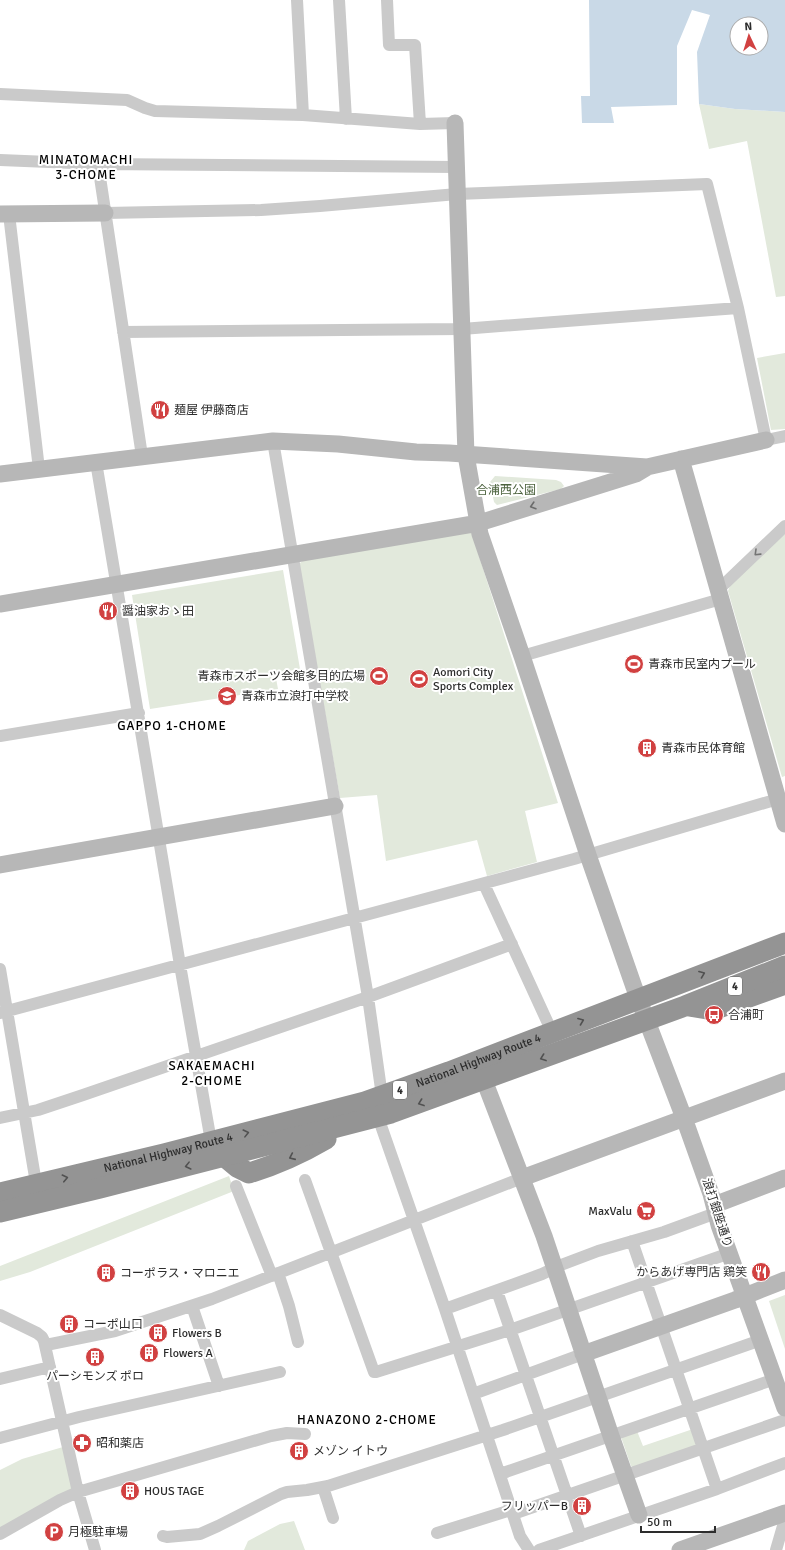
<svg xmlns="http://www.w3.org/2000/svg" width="785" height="1550" font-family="Signika,'Noto Sans JP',sans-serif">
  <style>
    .green { fill: #e2e9dc }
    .water { fill: #c9d9e7; fill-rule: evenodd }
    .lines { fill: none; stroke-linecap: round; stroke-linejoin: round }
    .street { stroke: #cacaca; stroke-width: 12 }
    .secondary { stroke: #b7b7b7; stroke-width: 17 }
    .highway { stroke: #949494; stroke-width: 21 }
    .oneway { stroke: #6b6b6b }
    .oneway2 { stroke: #747474 }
    .oneway3 { stroke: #515151 }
    .labels { text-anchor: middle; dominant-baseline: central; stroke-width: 4; stroke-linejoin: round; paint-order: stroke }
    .shield { fill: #fff; stroke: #6c6c6c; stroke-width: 1 }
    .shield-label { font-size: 11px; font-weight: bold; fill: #2d2d2d }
    .poi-label { font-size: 12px; fill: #2d2d2d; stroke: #fff; text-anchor: start }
    .park-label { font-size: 12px; fill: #4d633f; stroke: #fff }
    .street-label { font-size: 12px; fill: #2d2d2d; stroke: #fff }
    .neighbourhood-label { font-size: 13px; letter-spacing: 1px; fill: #000; stroke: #fff }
  </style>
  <rect width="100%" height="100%" fill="#fff"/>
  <!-- green -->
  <path class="green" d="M 699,104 L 735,109 L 785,112 L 785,296 L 776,297 L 747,141 L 709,149 Z
    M 785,353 L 785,429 L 771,430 L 757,358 Z
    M 495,476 L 556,480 L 561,482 L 564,486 L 561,489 L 497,505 L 494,502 L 490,482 Z
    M 471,531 L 558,803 L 525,811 L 537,862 L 487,876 L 477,840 L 386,861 L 377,795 L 340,798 L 299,564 L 304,559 Z
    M 785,534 L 785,776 L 782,777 L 728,591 L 731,583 Z
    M 283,570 L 300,669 L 275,673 L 278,689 L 150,709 L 132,595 Z
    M 229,1176 L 234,1191 L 30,1272 L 0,1281 L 0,1266 Z
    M 785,1295 L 785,1349 L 769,1301 Z
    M 693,1429 L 699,1446 L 635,1469 L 631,1466 L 621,1437 L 637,1431 L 643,1446 Z
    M 63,1447 L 72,1489 L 0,1529 L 0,1470 L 22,1459 Z
    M 294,1521 L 305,1550 L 244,1550 L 248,1541 L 280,1524 Z"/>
  <!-- water -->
  <path class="water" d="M 589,0 L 785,0 L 785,112 L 735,109 L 699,104 L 697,52 L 710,15 L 692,10 L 677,46 L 677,105 L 611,107 L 614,123 L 582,123 L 581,96 L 590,96 ZM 737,24 L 761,24 L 761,48 L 737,48 Z"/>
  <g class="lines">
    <!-- street -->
    <path class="street" d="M 297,0 L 303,115
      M 339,0 L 346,119
      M 387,0 L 389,45 L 415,45 L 420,124
      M 0,94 L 127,100 L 145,108 L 155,111 L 303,115 L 420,124 L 455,123
      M 0,160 L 98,164 L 456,167
      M 98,164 L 142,456
      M 105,213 L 261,210 L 320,206 L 457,194 L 707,184 L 738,308 L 766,440 L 785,436
      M 9,214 L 39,469
      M 123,332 L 462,329 L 738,308
      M 273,441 L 368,997 L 382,1096
      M 96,462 L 180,965 L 212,1147
      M 718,590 L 785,526
      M 522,656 L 721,599
      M 0,736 L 139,713
      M 484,884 L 552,1032
      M 0,969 L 37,1189
      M 0,1013 L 574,859 L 778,799
      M 378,1117 L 445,1309 L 520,1536 L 529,1550
      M 0,1118 L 38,1110 L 83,1095 L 368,997 L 512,944
      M 305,1180 L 374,1372 L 376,1372 L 510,1330 L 730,1253
      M 236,1186 L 272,1276
      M 632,1241 L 717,1489
      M 278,1273 L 289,1306 L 298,1342
      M 497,1291 L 581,1536
      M 192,1306 L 219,1386
      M 445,1309 L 542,1274 L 561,1265 L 598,1251 L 664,1232 L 716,1213
      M 0,1315 L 37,1333 L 42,1337 L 44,1341 L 78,1492 L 95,1550
      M 46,1345 L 115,1331 L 212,1299 L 522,1178
      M 0,1379 L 50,1367
      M 473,1394 L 583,1354
      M 0,1438 L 79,1417 L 280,1372
      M 500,1474 L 775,1379
      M 323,1487 L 333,1518
      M 513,1514 L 785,1420
      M 437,1533 L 511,1510
      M 0,1534 L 60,1500 L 78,1492 L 271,1436 L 287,1433 L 305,1434
      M 163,1536 L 167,1537 L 200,1534 L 218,1526 L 281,1494 L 287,1492 L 307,1490 L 328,1486 L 503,1430 L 761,1340
      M 539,1550 L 717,1489 L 785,1463
      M 776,1550 L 783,1526 L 785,1513"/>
    <!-- secondary -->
    <path class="secondary" d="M 455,123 L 466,455 L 480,534 L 522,656 L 588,855 L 634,987 L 684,1118 L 711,1194 L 719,1225 L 785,1408
      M 0,214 L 105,213
      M 681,459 L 785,824
      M 0,474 L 273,441 L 338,444 L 416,452 L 449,453 L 647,467 L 766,440
      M 0,604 L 479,523 L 636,474 L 646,468
      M 0,865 L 335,806
      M 484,1080 L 544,1236 L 611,1436 L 639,1515
      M 522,1178 L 785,1081
      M 714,1205 L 785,1178
      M 583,1354 L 735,1300 L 785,1280
      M 680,1550 L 785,1513"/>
    <!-- highway -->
    <g class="highway">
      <path d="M 689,1006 L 713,1010 L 785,984"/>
      <path d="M 225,1157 L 237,1167 L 249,1173 C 276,1165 302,1153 326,1139"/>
      <path id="s1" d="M 0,1193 L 164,1154 L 365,1102 L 449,1072 L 785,943"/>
      <path d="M 0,1212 L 100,1188 L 391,1113 L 685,1006 L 785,966"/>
    </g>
  </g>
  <!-- one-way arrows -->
  <defs><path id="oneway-chevron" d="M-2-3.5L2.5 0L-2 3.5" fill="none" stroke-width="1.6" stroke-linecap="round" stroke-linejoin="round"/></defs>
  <use class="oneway" href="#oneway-chevron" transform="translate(533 506) rotate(163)"/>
  <use class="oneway2" href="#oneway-chevron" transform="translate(757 553) rotate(136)"/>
  <g class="oneway3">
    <use href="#oneway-chevron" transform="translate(702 974) rotate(-21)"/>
    <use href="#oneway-chevron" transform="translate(581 1021) rotate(-21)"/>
    <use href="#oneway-chevron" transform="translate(543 1058) rotate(160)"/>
    <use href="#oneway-chevron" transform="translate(421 1103) rotate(160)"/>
    <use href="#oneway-chevron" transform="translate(246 1133) rotate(-14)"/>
    <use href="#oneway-chevron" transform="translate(292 1157) rotate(156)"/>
    <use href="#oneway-chevron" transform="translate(188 1166) rotate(166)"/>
    <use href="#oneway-chevron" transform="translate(65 1178) rotate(-13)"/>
  </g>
  <!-- icons -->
  <defs>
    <g id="restaurant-disc" transform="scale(1)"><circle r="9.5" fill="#d14141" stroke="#fff"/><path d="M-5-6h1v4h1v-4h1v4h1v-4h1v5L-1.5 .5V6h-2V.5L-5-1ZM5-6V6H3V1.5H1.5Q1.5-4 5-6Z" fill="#fff"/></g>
    <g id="stadium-disc" transform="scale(1)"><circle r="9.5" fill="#d14141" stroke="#fff"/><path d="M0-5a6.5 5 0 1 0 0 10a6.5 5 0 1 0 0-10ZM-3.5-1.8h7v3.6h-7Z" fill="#fff"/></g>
    <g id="school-disc" transform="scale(1)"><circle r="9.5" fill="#d14141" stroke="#fff"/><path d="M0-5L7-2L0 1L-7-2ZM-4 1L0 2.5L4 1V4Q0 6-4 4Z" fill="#fff"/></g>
    <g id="building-disc" transform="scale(1)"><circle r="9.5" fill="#d14141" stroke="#fff"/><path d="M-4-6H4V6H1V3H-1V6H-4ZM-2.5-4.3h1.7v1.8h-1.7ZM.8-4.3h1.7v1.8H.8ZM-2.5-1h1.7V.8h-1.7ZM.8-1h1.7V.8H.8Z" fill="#fff"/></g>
    <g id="bus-disc" transform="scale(1)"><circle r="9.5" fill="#d14141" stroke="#fff"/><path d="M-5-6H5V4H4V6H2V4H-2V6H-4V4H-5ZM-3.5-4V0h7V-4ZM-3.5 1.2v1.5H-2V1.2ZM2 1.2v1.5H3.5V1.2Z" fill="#fff"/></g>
    <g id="supermarket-disc" transform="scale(1)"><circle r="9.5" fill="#d14141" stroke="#fff"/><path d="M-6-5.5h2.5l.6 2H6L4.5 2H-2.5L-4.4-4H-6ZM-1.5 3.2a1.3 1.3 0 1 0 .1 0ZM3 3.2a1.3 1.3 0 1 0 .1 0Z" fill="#fff"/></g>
    <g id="pharmacy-disc" transform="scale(1)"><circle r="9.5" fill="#d14141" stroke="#fff"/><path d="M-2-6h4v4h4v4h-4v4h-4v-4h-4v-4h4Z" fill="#fff"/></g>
    <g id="parking-disc" transform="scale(1)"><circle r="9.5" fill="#d14141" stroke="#fff"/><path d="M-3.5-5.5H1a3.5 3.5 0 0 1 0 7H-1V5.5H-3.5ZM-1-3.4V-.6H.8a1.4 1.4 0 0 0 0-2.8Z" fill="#fff"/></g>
  </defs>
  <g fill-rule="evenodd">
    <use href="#restaurant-disc" x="160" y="410"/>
    <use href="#restaurant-disc" x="108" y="611"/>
    <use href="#stadium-disc" x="634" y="664"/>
    <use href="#stadium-disc" x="379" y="676"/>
    <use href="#stadium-disc" x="419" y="679"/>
    <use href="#school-disc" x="227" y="696"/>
    <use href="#building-disc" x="647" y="748"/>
    <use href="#bus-disc" x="714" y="1015"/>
    <use href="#supermarket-disc" x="646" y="1211"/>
    <use href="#restaurant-disc" x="761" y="1272"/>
    <use href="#building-disc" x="106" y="1273"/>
    <use href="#building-disc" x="69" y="1324"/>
    <use href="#building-disc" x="158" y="1333"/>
    <use href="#building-disc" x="149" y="1353"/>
    <use href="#building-disc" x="95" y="1357"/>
    <use href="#pharmacy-disc" x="82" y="1443"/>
    <use href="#building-disc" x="299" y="1451"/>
    <use href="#building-disc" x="130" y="1491"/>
    <use href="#building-disc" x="582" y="1506"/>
    <use href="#parking-disc" x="54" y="1532"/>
  </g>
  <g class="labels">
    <!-- shield labels -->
    <g class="shield">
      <rect x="728" y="977" width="14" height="18" rx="3"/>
      <rect x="393" y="1081" width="14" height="18" rx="3"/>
    </g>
    <g class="shield-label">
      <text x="735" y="986">4</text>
      <text x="400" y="1090">4</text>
    </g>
    <!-- poi labels -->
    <g class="poi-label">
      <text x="174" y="410">麺屋 伊藤商店</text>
      <text x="122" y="611">醤油家おゝ田</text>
      <text x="648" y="664">青森市民室内プール</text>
      <text x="433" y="672">Aomori City<tspan x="433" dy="14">Sports Complex</tspan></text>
      <text x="365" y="676" text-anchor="end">青森市スポーツ会館多目的広場</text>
      <text x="241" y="696">青森市立浪打中学校</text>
      <text x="661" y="748">青森市民体育館</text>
      <text x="728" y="1015">合浦町</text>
      <text x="632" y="1211" text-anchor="end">MaxValu</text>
      <text x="747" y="1272" text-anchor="end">からあげ専門店 鶏笑</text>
      <text x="120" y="1273">コーポラス・マロニエ</text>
      <text x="83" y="1324">コーポ山口</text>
      <text x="172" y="1333">Flowers B</text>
      <text x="163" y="1353">Flowers A</text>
      <text x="95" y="1376" text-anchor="middle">パーシモンズ ポロ</text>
      <text x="96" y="1443">昭和薬店</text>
      <text x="313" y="1451">メゾン イトウ</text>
      <text x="144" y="1491">HOUS TAGE</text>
      <text x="568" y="1506" text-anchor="end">フリッパーB</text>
      <text x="68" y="1532">月極駐車場</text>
    </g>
    <!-- park labels -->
    <g class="park-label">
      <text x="506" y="490">合浦西公園</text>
    </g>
    <!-- street labels -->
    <g class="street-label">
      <text stroke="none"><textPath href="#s1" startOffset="497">National Highway Route 4</textPath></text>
      <text stroke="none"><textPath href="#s1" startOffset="173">National Highway Route 4</textPath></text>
      <text transform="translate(717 1213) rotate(72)">浪打銀座通り</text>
    </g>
    <!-- neighbourhood labels -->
    <g class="neighbourhood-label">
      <text x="86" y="160">MINATOMACHI<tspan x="86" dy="15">3-CHOME</tspan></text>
      <text x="172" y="726">GAPPO 1-CHOME</text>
      <text x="212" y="1066">SAKAEMACHI<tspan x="212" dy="15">2-CHOME</tspan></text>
      <text x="367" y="1420">HANAZONO 2-CHOME</text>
    </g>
  </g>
  <!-- north arrow -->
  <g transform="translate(749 36) rotate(356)"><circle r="19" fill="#ffffff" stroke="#ababab"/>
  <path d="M0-3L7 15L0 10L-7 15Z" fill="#d14141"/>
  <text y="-6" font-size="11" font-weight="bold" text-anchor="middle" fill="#2d2d2d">N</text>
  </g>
  <!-- scale -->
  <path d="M641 1526v6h74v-6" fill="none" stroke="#2d2d2d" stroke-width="2"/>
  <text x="647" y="1526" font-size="12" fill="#2d2d2d" stroke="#ffffff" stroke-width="3" paint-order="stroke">50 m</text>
</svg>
